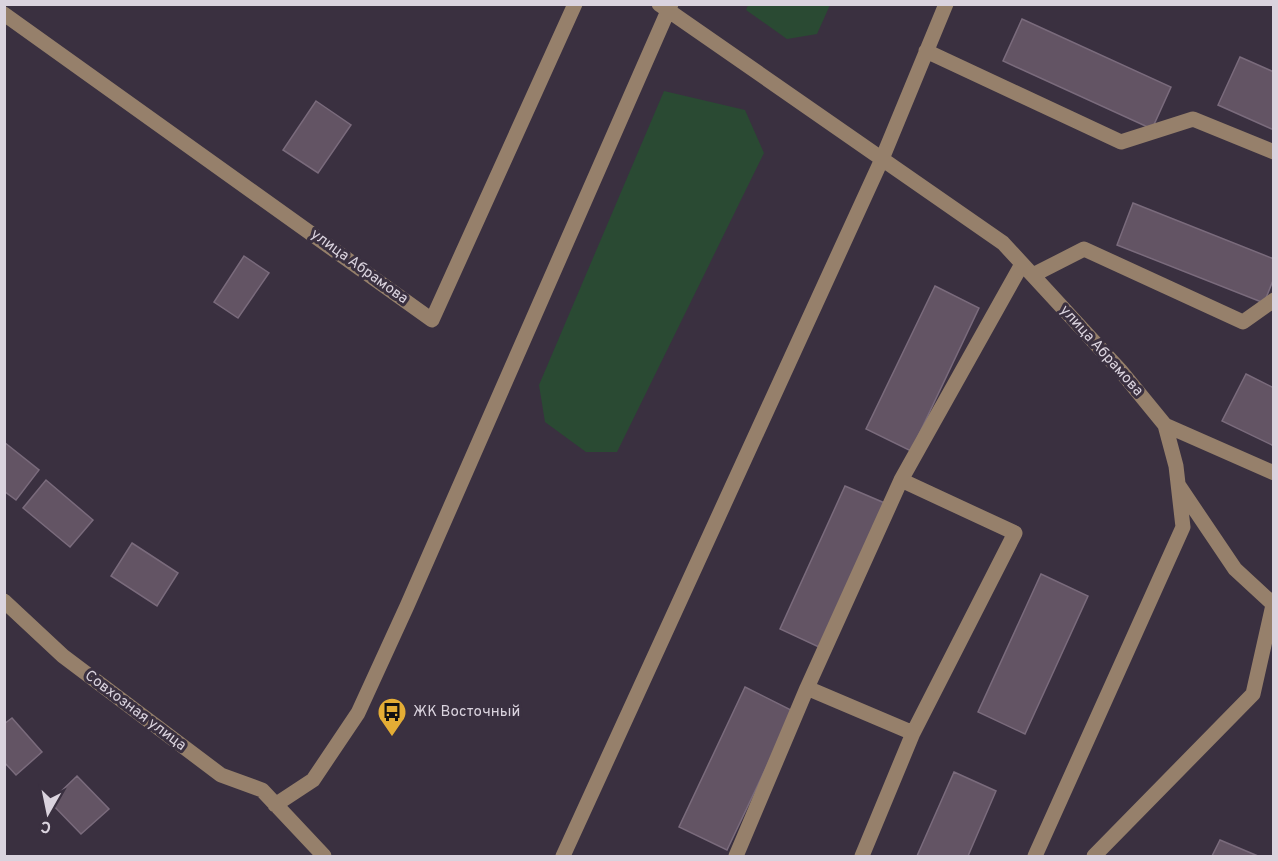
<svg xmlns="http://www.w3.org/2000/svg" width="1278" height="861" font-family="Overpass,sans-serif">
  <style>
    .green { fill: #2a4a33 }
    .building { fill: #635464; stroke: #7a6b7c; stroke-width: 1.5 }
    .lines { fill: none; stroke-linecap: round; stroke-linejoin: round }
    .minor { stroke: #96806b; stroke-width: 15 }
    .labels { text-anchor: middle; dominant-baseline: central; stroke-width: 6; stroke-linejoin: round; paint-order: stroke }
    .street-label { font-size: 15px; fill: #dad3de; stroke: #3a3040 }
    .poi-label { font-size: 15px; fill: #dad3de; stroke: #3a3040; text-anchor: start }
  </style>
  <rect width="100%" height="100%" fill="#3a3040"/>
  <!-- green -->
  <path class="green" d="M 748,5 L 748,4 L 830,5 L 817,34 L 787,39 L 746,10 Z
    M 664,91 L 745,110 L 764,153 L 617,452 L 586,452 L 545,422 L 539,385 Z"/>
  <!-- building -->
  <path class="building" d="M 1022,19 L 1171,87 L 1152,129 L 1003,61 Z
    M 1240,57 L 1274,72 L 1274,130 L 1218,105 Z
    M 316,101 L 351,125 L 318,173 L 283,150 Z
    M 1133,203 L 1274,259 L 1274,278 L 1264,303 L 1117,245 Z
    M 244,256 L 269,273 L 238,318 L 214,302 Z
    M 935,286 L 979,308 L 911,451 L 866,429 Z
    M 1246,374 L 1274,388 L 1274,446 L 1222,421 Z
    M 4,442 L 39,470 L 16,500 L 4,491 Z
    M 46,480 L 93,520 L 70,547 L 23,508 Z
    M 845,486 L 887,504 L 821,648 L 780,629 Z
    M 132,543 L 178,573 L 157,606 L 111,576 Z
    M 1041,574 L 1088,596 L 1025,734 L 978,712 Z
    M 745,687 L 793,711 L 727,850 L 679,827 Z
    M 12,718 L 42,752 L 16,775 L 4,762 L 4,724 Z
    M 954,772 L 996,791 L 968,856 L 917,856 Z
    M 77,776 L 109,809 L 81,834 L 50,802 Z
    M 1220,840 L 1258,856 L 1212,856 Z"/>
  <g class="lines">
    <!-- minor -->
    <path class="minor" d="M 659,4 L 1003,243 L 1120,370 L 1165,425 L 1176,466 L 1183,527 L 1035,856
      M 4,14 L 432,320 L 575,4
      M 926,51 L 1121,142 L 1193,119 L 1274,152
      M 1033,275 L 1084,249 L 1243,322 L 1274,300
      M 1165,425 L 1274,473
      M 1179,486 L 1235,569 L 1274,605
      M 4,601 L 63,656 L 221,775 L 262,790 L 324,856
      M 807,688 L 913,733
      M 275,805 L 313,780 L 358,713 L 407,606 L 671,4
      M 563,856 L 882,159 L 946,4
      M 736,856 L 807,688 L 901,480 L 1022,264
      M 862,856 L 913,733 L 1015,533 L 901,480
      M 1094,856 L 1253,694 L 1273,605"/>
  </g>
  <!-- icons -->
  <defs>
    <g id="bus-pin" transform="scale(1.5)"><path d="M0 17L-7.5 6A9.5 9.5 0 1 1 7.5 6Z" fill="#e4ad35" stroke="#3a3040"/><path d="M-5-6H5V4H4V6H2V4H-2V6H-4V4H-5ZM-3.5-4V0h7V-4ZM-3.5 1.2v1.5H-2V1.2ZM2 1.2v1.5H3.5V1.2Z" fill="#111"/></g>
  </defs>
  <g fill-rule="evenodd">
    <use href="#bus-pin" x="392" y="712"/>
  </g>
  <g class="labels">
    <!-- street labels -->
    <g class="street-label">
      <text transform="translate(359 267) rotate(36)">улица Абрамова</text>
      <text transform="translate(1101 351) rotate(48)">улица Абрамова</text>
      <text transform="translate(135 711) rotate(37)">Совхозная улица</text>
    </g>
    <!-- poi labels -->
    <g class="poi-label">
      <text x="413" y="712">ЖК Восточный</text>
    </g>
  </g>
  <!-- border -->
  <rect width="1278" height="861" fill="none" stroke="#dad3de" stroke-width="12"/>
  <!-- north arrow -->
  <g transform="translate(48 813) rotate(189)" stroke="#3a3040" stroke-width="4.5" paint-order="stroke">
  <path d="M0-4.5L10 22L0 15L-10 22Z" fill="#dad3de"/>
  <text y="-9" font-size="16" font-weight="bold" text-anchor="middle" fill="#dad3de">С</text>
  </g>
</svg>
